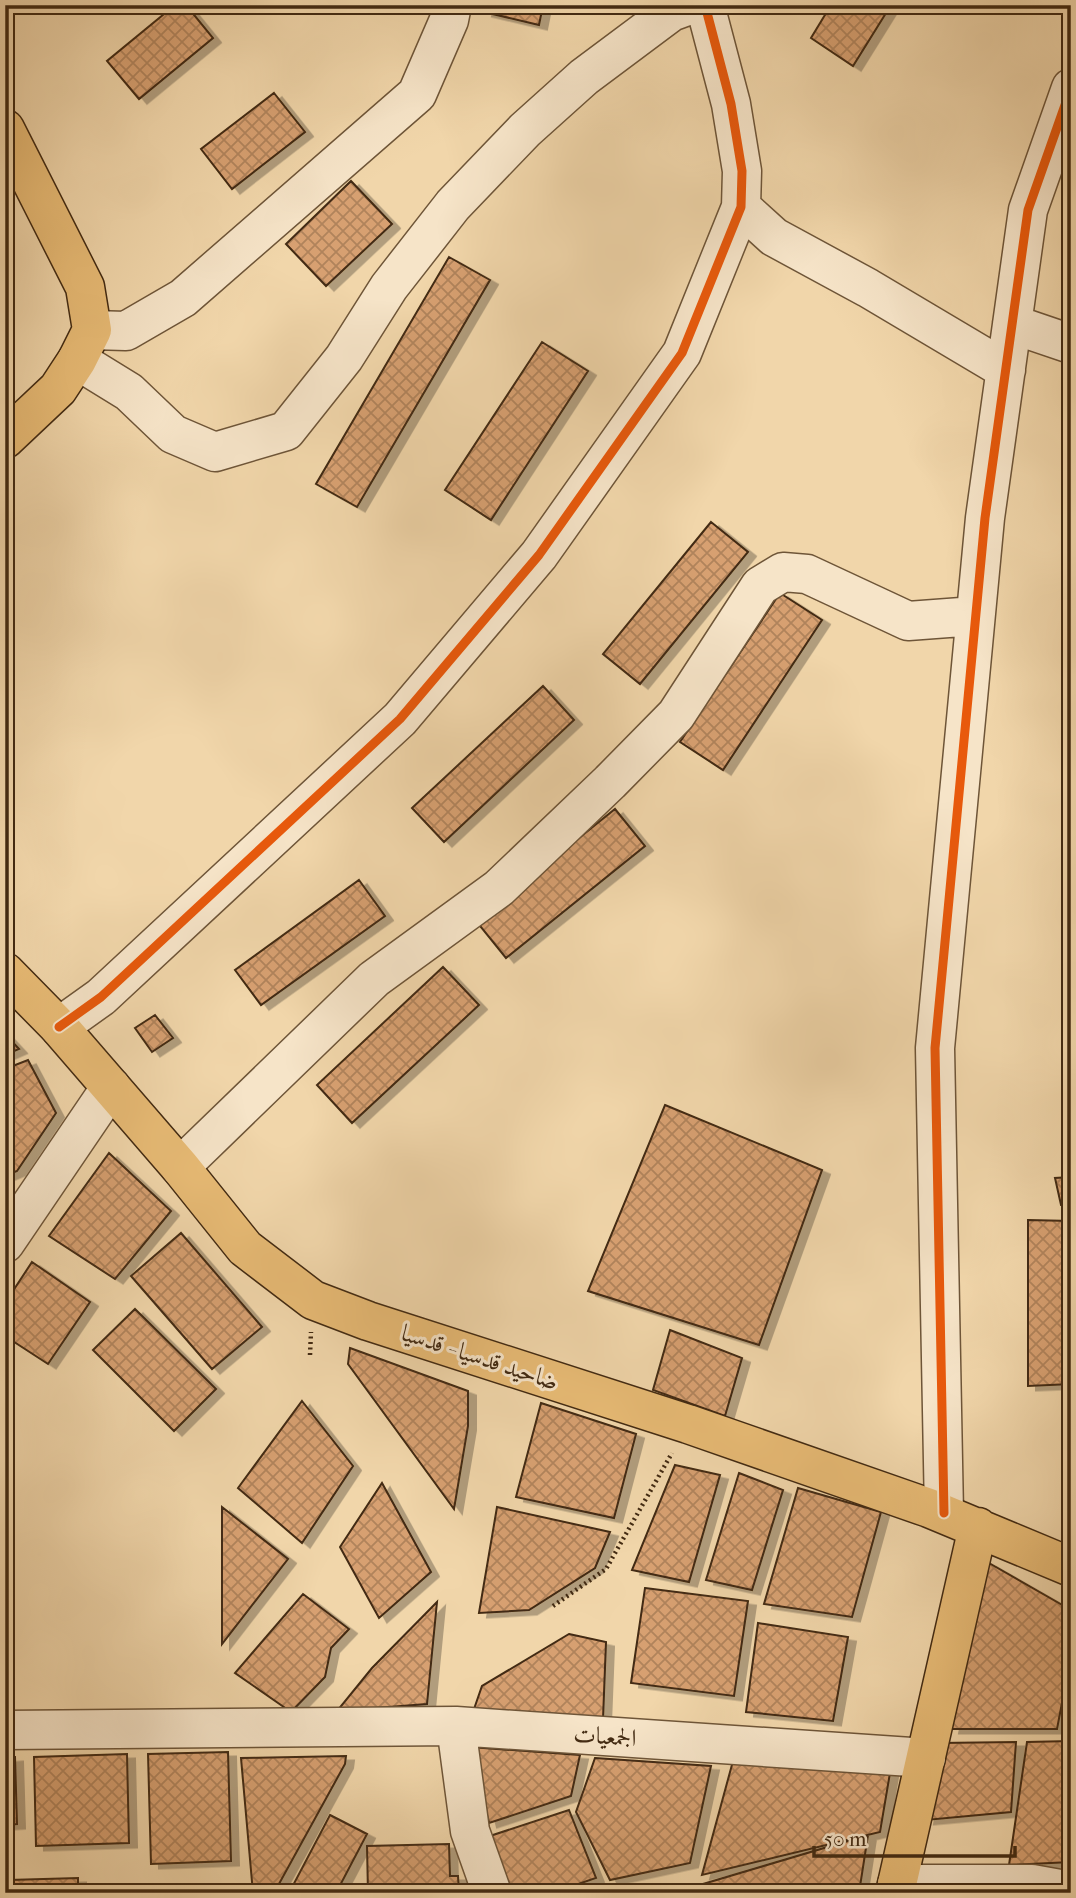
<svg xmlns="http://www.w3.org/2000/svg" width="1076" height="1898" font-family="'IM FELL French Canon',Amiri,serif">
  <style>
    .building { fill: url(#building-cross-hatch); stroke: #422a12; stroke-width: 2; filter: url(#shadow) }
    .lines { fill: none; stroke-linecap: round; stroke-linejoin: round }
    .minor-casing { stroke: #6e5538; stroke-width: 41 }
    .major-casing { stroke: #422a12; stroke-width: 41 }
    .path { stroke: #422a12; stroke-width: 4.5; stroke-dasharray: 2 3.5; stroke-linecap: butt }
    .minor { stroke: #f6e4c8; stroke-width: 38 }
    .major { stroke: #e8bb75; stroke-width: 38 }
    .cycleway-casing { stroke: #f6e4c8; stroke-width: 13 }
    .cycleway { stroke: #e8590c; stroke-width: 9 }
    .labels { text-anchor: middle; dominant-baseline: central; stroke-width: 6; stroke-linejoin: round; paint-order: stroke }
    .street-label { font-size: 24px; fill: #422a12; stroke: #f6e4c8 }
  </style>
  <defs>
    <pattern id="building-cross-hatch" width="8" height="8" patternUnits="userSpaceOnUse" patternTransform="scale(1.75)"><rect width="8" height="8" fill="#d7a071"/><path d="M0 0l8 8M0 8l8-8" fill="none" stroke="#b0835b"/></pattern>
    <filter id="shadow"><feDropShadow dx="8" dy="4.5" stdDeviation="0" flood-color="#0004"/></filter>
  </defs>
  <rect width="100%" height="100%" fill="#f1d6aa"/>
  <filter id="stains"><feTurbulence type="fractalNoise" baseFrequency=".00286" numOctaves="4"/><feColorMatrix values="0 0 0 0 .2 0 0 0 0 .09 0 0 0 0 .02 0 0 0 .5 -.17"/></filter>
  <radialGradient id="worn" r=".72"><stop offset=".6" stop-color="#630" stop-opacity="0"/><stop offset="1" stop-color="#630" stop-opacity=".3"/></radialGradient>
  <!-- building -->
  <path class="building" d="M 175,5 L 186,5 L 213,38 L 139,99 L 107,61 Z
    M 486,5 L 543,5 L 539,25 L 484,12 Z
    M 831,5 L 891,5 L 853,66 L 811,38 Z
    M 274,93 L 305,132 L 232,189 L 201,149 Z
    M 351,181 L 392,224 L 326,286 L 286,244 Z
    M 449,257 L 490,280 L 357,507 L 316,484 Z
    M 542,342 L 588,371 L 491,520 L 445,490 Z
    M 711,522 L 748,552 L 640,684 L 603,654 Z
    M 780,593 L 822,620 L 723,770 L 680,742 Z
    M 543,686 L 574,720 L 444,842 L 412,808 Z
    M 615,809 L 645,846 L 506,958 L 476,921 Z
    M 359,880 L 385,916 L 261,1005 L 235,970 Z
    M 443,967 L 479,1005 L 352,1123 L 317,1085 Z
    M 155,1015 L 173,1038 L 152,1052 L 135,1028 Z
    M 5,1034 L 19,1049 L 5,1055 Z
    M 28,1060 L 56,1113 L 17,1171 L 5,1176 L 5,1069 Z
    M 665,1105 L 822,1170 L 759,1345 L 588,1291 Z
    M 109,1153 L 171,1211 L 115,1279 L 49,1236 Z
    M 1071,1177 L 1071,1204 L 1061,1205 L 1055,1178 Z
    M 1028,1220 L 1071,1221 L 1071,1384 L 1028,1386 Z
    M 181,1233 L 262,1327 L 212,1369 L 131,1276 Z
    M 32,1262 L 90,1302 L 48,1364 L 5,1336 L 5,1303 Z
    M 135,1309 L 216,1389 L 174,1431 L 93,1350 Z
    M 670,1330 L 742,1358 L 725,1416 L 653,1390 Z
    M 350,1348 L 468,1391 L 468,1426 L 454,1509 L 348,1364 Z
    M 302,1401 L 353,1466 L 302,1543 L 238,1488 Z
    M 541,1403 L 636,1434 L 614,1518 L 516,1497 Z
    M 675,1465 L 720,1475 L 689,1582 L 632,1570 Z
    M 739,1473 L 783,1490 L 752,1590 L 706,1580 Z
    M 382,1483 L 431,1572 L 379,1618 L 340,1547 Z
    M 798,1488 L 881,1512 L 852,1617 L 764,1604 Z
    M 222,1507 L 288,1559 L 222,1644 Z
    M 497,1507 L 610,1532 L 595,1568 L 529,1610 L 479,1613 Z
    M 989,1563 L 1071,1610 L 1071,1656 L 1057,1729 L 951,1729 Z
    M 645,1588 L 748,1601 L 734,1696 L 631,1683 Z
    M 303,1594 L 349,1629 L 331,1648 L 325,1677 L 291,1712 L 235,1673 Z
    M 437,1602 L 427,1704 L 337,1711 L 372,1668 Z
    M 758,1623 L 848,1637 L 833,1721 L 746,1712 Z
    M 569,1634 L 606,1642 L 603,1719 L 474,1709 L 482,1686 Z
    M 1071,1741 L 1071,1862 L 1009,1865 L 1027,1742 Z
    M 1016,1742 L 1011,1812 L 926,1820 L 939,1743 Z
    M 470,1747 L 580,1755 L 571,1796 L 489,1823 Z
    M 228,1752 L 231,1861 L 151,1864 L 148,1754 Z
    M 127,1754 L 129,1843 L 36,1846 L 34,1757 Z
    M 346,1756 L 345,1764 L 274,1893 L 253,1893 L 241,1758 Z
    M 15,1757 L 17,1824 L 5,1825 L 5,1758 Z
    M 595,1758 L 711,1766 L 690,1863 L 610,1880 L 576,1812 Z
    M 733,1761 L 891,1767 L 880,1832 L 702,1875 Z
    M 569,1810 L 596,1878 L 552,1893 L 508,1893 L 490,1836 Z
    M 330,1815 L 367,1834 L 336,1893 L 289,1893 Z
    M 868,1835 L 859,1893 L 705,1893 L 703,1884 Z
    M 449,1844 L 450,1876 L 458,1876 L 459,1893 L 368,1893 L 367,1846 Z
    M 78,1878 L 78,1893 L 9,1893 L 9,1880 Z"/>
  <g class="lines">
    <!-- minor casing -->
    <g class="minor-casing">
      <path id="minor" d="M 741,207 L 774,237 L 868,288 L 1006,370
        M 1012,324 L 1071,344
        M 92,330 L 126,331 L 183,298 L 417,94 L 449,20 L 452,5
        M 77,360 L 129,392 L 173,434 L 215,452 L 286,431 L 344,358 L 389,287 L 453,205 L 525,130 L 584,77 L 671,12 L 690,5
        M 59,1027 L 101,997 L 400,719 L 539,555 L 682,353 L 741,207 L 742,171 L 731,104 L 705,5
        M 180,1167 L 374,979 L 499,888 L 610,782 L 676,715 L 760,586 L 783,572 L 807,574 L 908,621 L 975,616
        M 5,1243 L 111,1087
        M 944,1513 L 935,1048 L 985,518 L 1028,210 L 1071,88
        M 456,1726 L 470,1831 L 492,1893
        M 5,1730 L 456,1726 L 926,1758
        M 897,1884 L 1032,1884 L 1071,1891"/>
    </g>
    <!-- major casing -->
    <g class="major-casing">
      <path id="major" d="M 5,129 L 85,287 L 92,330 L 77,360 L 58,389 L 5,439
        M 5,972 L 59,1027 L 180,1167 L 245,1248 L 313,1300 L 368,1321 L 688,1424 L 929,1508 L 1071,1567
        M 895,1893 L 978,1527"/>
    </g>
    <!-- path -->
    <path class="path" d="M 310,1355 L 311,1332
      M 553,1606 L 606,1569 L 672,1453"/>
    <!-- minor -->
    <use href="#minor" class="minor"/>
    <!-- major -->
    <use href="#major" class="major"/>
    <!-- cycleway casing -->
    <g class="cycleway-casing">
      <path id="cycleway" d="M 59,1027 L 101,997 L 400,719 L 539,555 L 682,353 L 741,207 L 742,171 L 731,104 L 705,5
        M 944,1513 L 935,1048 L 985,518 L 1028,210 L 1071,88"/>
    </g>
    <!-- cycleway -->
    <use href="#cycleway" class="cycleway"/>
  </g>
  <g class="labels">
    <!-- street labels -->
    <g class="street-label">
      <text transform="translate(480 1357) rotate(18)">ضاحيد قدسيا - قدسيا</text>
      <text transform="translate(605 1736) rotate(4)">الجمعيات</text>
    </g>
  </g>
  <!-- margin -->
  <rect width="1076" height="1898" fill="none" stroke="#f1d6aa" stroke-width="28"/>
  <rect x="7" y="7" width="1062" height="1884" fill="none" stroke="#422a12" stroke-width="3.5"/>
  <rect x="14" y="14" width="1048" height="1870" fill="none" stroke="#422a12" stroke-width="2"/>
  <!-- scale -->
  <path d="M814 1846v10h201v-10" fill="none" stroke="#422a12" stroke-width="3.5"/>
  <text x="824" y="1846" font-size="21" fill="#422a12" stroke="#f6e4c8" stroke-width="5" paint-order="stroke">50 m</text>
  <rect width="100%" height="100%" filter="url(#stains)"/>
  <rect width="100%" height="100%" fill="url(#worn)"/>
</svg>
